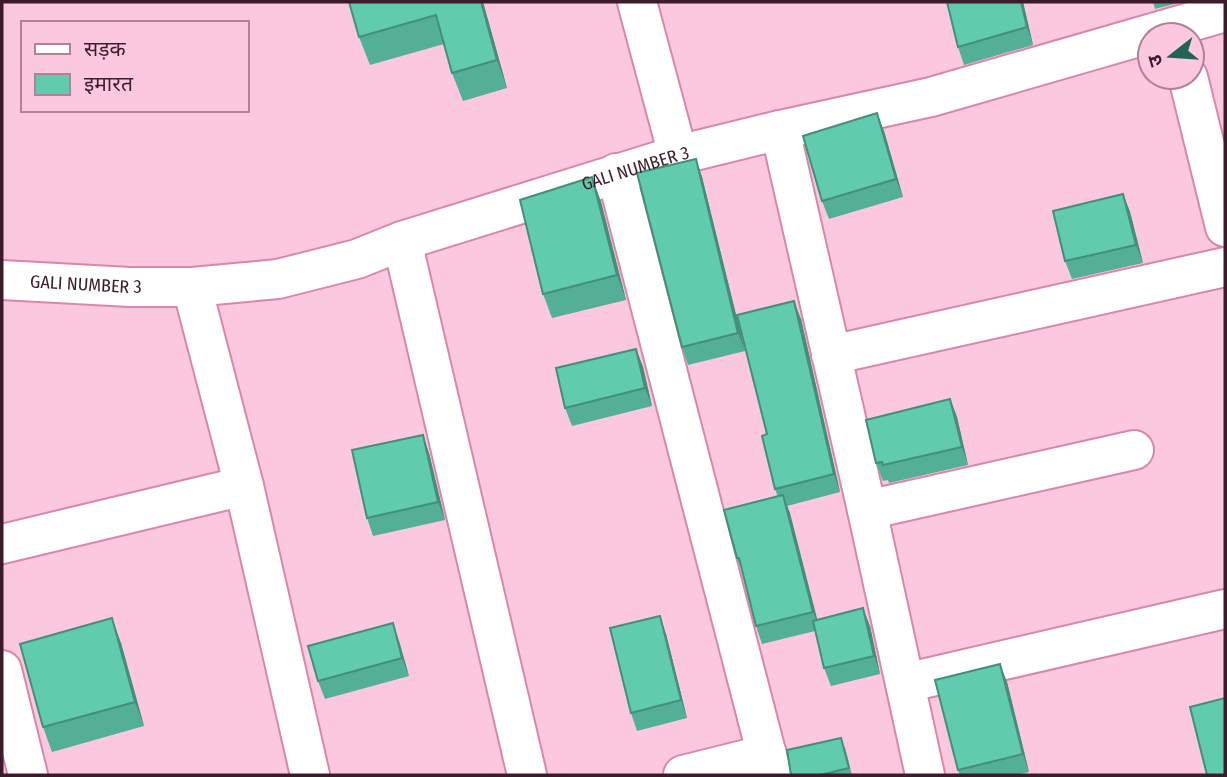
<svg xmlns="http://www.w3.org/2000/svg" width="1227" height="777" font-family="'Fira Sans Condensed','Noto Sans Devanagari',sans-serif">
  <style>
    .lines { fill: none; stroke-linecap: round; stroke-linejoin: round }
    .minor-casing { stroke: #d887aa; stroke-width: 42 }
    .minor { stroke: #fff; stroke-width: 38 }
    .wall { fill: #53af96 }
    .shaded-wall { fill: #448e7a }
    .building { fill: #61cbae; stroke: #448e7a; stroke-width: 2 }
    .labels { text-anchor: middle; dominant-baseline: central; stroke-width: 5; stroke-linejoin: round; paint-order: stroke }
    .street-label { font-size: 18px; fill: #3c1c2a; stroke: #fcc8dd }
  </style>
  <rect width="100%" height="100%" fill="#fcc8dd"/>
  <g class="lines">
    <!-- minor casing -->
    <g class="minor-casing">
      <g id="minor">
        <path d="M 637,2 L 678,155"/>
        <path d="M 1188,77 L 1225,227"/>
        <path d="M 780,130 L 867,510 L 925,775"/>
        <path d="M 616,173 L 772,775"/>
        <path d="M 402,241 L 527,775"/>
        <path id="s1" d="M 2,280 L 130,287 L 192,287 L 278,279 L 357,259 L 402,241 L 678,155 L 780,130 L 931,97 L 1225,12"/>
        <path d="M 192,287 L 244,486 L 310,775"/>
        <path d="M 831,355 L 1225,267"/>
        <path d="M 867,510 L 1134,450"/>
        <path d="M 2,544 L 244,486"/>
        <path d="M 2,670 L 28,775"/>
        <path d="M 905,683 L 1225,609"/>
        <path d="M 683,775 L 767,754"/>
      </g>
    </g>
    <!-- minor -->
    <use href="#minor" class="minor"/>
  </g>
  <!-- wall -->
  <path class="wall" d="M 349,2 L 483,2 L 507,88 L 463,101 L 452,73 L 444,44 L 370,65 L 359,37 Z
    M 1023,2 L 1033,45 L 964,65 L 958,47 Z
    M 1153,2 L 1182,2 L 1155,9 Z
    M 884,131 L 903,197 L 829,219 L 822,201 Z
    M 696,159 L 702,177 L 745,351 L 688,365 L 682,347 Z
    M 592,177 L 601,202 L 626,300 L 552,318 L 543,294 Z
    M 1123,194 L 1130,212 L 1143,263 L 1072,279 L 1065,261 Z
    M 801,319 L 840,492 L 787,506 L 817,620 L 870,626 L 880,674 L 831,686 L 824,668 L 815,631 L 762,644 L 756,626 L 744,576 L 737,558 L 778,497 L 775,489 Z
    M 636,349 L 643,367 L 652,406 L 572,426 L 565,408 Z
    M 950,399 L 957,417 L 968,465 L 889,483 L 888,480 L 883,481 L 876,463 Z
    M 429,453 L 445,520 L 373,536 L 367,518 Z
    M 666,634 L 687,718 L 637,731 L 631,713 Z
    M 399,641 L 409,676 L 325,699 L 318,681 Z
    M 121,643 L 144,726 L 52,752 L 43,727 Z
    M 1007,682 L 1029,772 L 1016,775 L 960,775 L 958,770 Z
    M 845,747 L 852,775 L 791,775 Z"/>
  <!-- shaded-wall -->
  <path class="shaded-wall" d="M 481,2 L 483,2 L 507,88 L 497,60 Z
    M 1021,2 L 1023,2 L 1033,45 L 1027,27 Z
    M 877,113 L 884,131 L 903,197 L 896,179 Z
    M 696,159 L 702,177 L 745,351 L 738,333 Z
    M 592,177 L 601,202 L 626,300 L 617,275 Z
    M 1123,194 L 1130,212 L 1143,263 L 1136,245 Z
    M 794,301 L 801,319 L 840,492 L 834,474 Z
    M 636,349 L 643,367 L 652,406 L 645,388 Z
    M 950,399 L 957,417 L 968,465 L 962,447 Z
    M 423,435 L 429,453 L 445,520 L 438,502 Z
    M 783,495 L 790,513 L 820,630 L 813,612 Z
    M 863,608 L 870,626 L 880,674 L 874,656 Z
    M 660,616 L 666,634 L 687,718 L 681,700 Z
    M 112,618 L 121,643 L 144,726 L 135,702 Z
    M 393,623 L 399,641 L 409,676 L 402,658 Z
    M 1000,664 L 1007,682 L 1029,772 L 1023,754 Z"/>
  <!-- building -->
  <path class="building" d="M 349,2 L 481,2 L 497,60 L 452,73 L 436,15 L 359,37 Z
    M 947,2 L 1021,2 L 1027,27 L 958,47 Z
    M 877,113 L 896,179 L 822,201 L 803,136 Z
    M 696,159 L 738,333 L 682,347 L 637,173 Z
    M 592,177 L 617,275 L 543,294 L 520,200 Z
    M 1123,194 L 1136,245 L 1065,261 L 1053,211 Z
    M 794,301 L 834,474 L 775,489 L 762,436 L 767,434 L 737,315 Z
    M 636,349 L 645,388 L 565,408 L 556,368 Z
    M 950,399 L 962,447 L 883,465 L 882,462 L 876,463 L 866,420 Z
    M 423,435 L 438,502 L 367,518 L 352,450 Z
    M 783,495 L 813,612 L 756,626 L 739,558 L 737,558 L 724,510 Z
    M 863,608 L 874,656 L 824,668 L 813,621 Z
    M 660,616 L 681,700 L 631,713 L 610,628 Z
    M 112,618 L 135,702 L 43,727 L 20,644 Z
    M 393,623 L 402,658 L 318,681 L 308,646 Z
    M 1000,664 L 1023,754 L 958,770 L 935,680 Z
    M 1225,698 L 1225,775 L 1207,775 L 1190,707 Z
    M 841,738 L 849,768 L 820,775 L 791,775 L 787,750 Z"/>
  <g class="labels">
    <!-- street labels -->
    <g class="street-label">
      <text stroke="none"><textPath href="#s1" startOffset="651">GALI NUMBER 3</textPath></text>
      <text stroke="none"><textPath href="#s1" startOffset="84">GALI NUMBER 3</textPath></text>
    </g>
  </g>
  <!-- border -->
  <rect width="1227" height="777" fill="none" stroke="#3c1c2a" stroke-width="7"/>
  <!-- legend -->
  <rect x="21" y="21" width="228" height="91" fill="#fcc8dd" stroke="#af8395" stroke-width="2"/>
  <rect x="35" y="44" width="35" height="10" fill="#ffffff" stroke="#af8395" stroke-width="2"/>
  <text x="84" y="56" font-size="21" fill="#3c1c2a">सड़क</text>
  <rect x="35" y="74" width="35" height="21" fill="#61cbae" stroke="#af8395" stroke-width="2"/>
  <text x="84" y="91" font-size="21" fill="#3c1c2a">इमारत</text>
  <!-- north arrow -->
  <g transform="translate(1171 56) rotate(253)"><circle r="33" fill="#fcc8dd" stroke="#af8395" stroke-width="2"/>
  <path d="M0-5L12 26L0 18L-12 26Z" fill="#226453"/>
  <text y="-10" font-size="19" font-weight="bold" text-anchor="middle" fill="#3c1c2a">उ</text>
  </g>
</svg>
